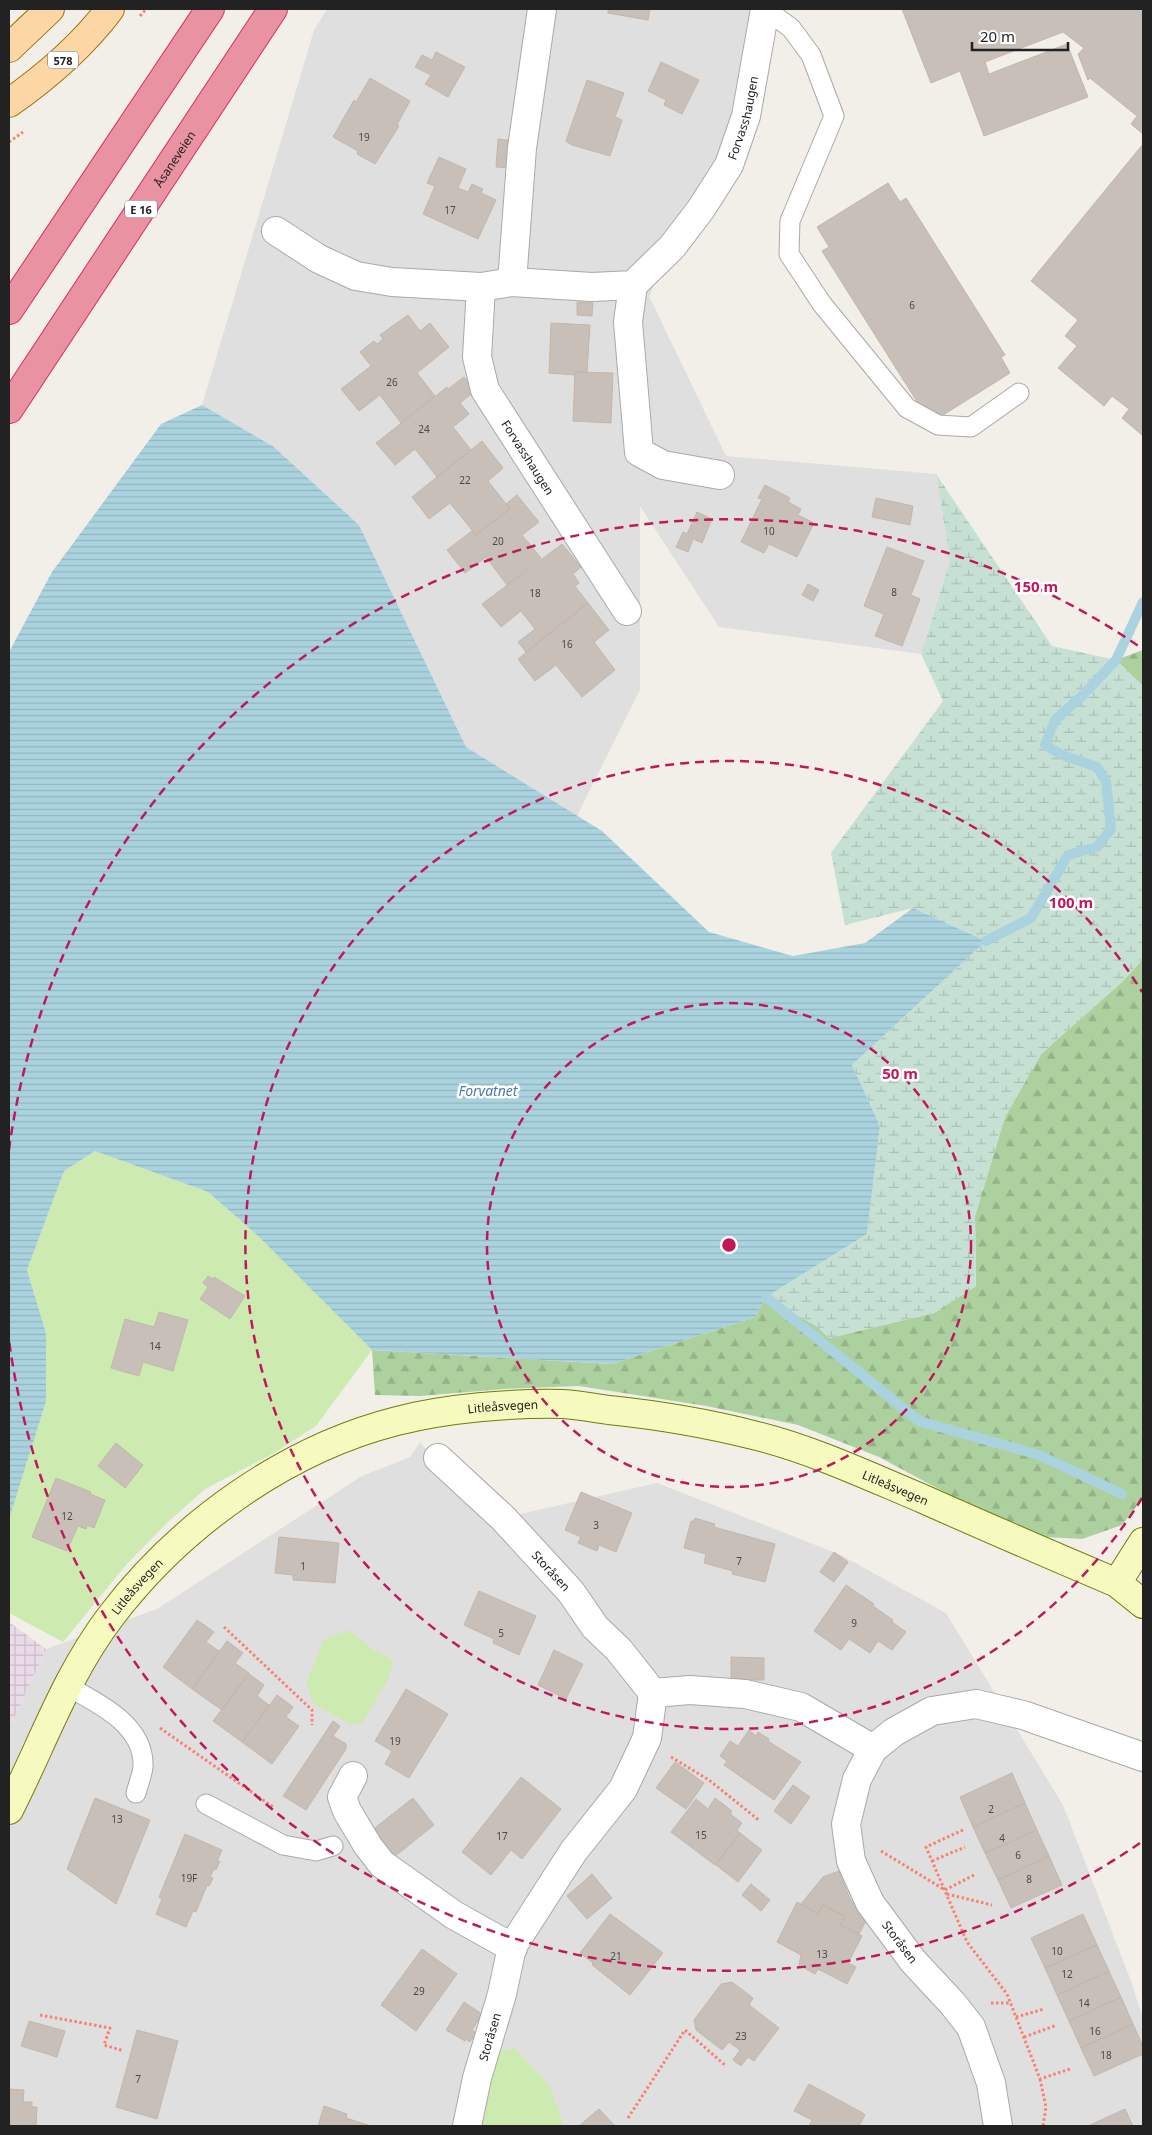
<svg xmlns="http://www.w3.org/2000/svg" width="1152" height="2135" font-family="'Noto Sans',sans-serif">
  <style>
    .residential { fill: #e0dfdf }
    .industrial { fill: url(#industrial-grid) }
    .grass { fill: #cdebb0 }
    .forest { fill: url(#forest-firs) }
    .wetland { fill: url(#wetland-marsh) }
    .water { fill: url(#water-rules) }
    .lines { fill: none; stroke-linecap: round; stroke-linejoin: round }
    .stream { stroke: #aad3df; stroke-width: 10 }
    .building { fill: #c7bfb8; stroke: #c4b6ab }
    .lane-casing { stroke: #a9a9a9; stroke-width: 21 }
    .street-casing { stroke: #a9a9a9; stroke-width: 30 }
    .secondary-casing { stroke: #707d05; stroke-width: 30 }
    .primary-casing { stroke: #a06b00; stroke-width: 30 }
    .highway-casing { stroke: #dc2a67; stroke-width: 30 }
    .path { stroke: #fa8072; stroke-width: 3; stroke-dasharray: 2.5 2.5; stroke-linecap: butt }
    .lane { stroke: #fff; stroke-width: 19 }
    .street { stroke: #fff; stroke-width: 28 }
    .secondary { stroke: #f7fabf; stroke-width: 28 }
    .primary { stroke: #fcd6a4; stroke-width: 28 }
    .highway { stroke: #e892a2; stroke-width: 28 }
    .ring { fill: none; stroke: #c2185b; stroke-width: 2.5; stroke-dasharray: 9 6 }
    .labels { text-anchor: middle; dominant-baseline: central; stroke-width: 5; stroke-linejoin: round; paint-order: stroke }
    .number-label { font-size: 10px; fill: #4b4948 }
    .shield { fill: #fff; stroke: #646464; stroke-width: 1 }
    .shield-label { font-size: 11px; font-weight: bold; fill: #222 }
    .street-label { font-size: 12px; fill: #222; stroke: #fff }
    .water-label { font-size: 14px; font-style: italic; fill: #4a7aab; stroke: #fff }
    .centre { fill: #c2185b; stroke: #fff; stroke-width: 2.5 }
    .ring-label { font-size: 15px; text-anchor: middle; font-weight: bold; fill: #c2185b; stroke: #fff; stroke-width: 5; stroke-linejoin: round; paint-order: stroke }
  </style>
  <defs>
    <pattern id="industrial-grid" width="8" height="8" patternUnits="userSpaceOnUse" patternTransform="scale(1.25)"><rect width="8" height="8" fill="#ebdbe8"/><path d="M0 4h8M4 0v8" fill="none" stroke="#c9bcc7"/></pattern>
    <pattern id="forest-firs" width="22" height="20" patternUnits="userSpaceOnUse" patternTransform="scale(1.25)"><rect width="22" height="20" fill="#add19e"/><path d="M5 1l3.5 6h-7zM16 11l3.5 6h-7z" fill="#95b388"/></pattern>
    <pattern id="wetland-marsh" width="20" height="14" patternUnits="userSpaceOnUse" patternTransform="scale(1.25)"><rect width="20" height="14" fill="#c6e0d4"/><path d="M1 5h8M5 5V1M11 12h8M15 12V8" fill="none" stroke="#aac0b6"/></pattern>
    <pattern id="water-rules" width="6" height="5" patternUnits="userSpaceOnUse" patternTransform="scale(1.25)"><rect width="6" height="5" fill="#aad3df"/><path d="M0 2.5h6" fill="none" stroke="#92b5bf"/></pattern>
  </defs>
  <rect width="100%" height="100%" fill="#f2efe9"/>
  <!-- residential -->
  <path class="residential" d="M 327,9 L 769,9 L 758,76 L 649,296 L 726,456 L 936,474 L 950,560 L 921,654 L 719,627 L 640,506 L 640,690 L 577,816 L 466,747 L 359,525 L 274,447 L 202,405 L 314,30 Z
    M 420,1442 L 485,1522 L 657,1483 L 841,1555 L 946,1613 L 1063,1805 L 1131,1981 L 1143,2019 L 1143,2126 L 9,2126 L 9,1729 L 46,1649 L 157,1609 L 362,1476 L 410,1457 Z"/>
  <!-- industrial -->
  <path class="industrial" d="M 9,1622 L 46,1649 L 9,1729 Z"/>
  <!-- grass -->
  <path class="grass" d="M 95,1151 L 208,1192 L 256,1234 L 372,1350 L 316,1426 L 274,1453 L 205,1489 L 168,1522 L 127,1564 L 63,1642 L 9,1613 L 9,1517 L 46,1333 L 27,1270 L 64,1171 Z
    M 348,1630 L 374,1650 L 394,1661 L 387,1682 L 362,1723 L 350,1724 L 314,1704 L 306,1683 L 324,1640 Z
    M 514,2048 L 549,2085 L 564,2126 L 478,2126 L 497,2052 Z"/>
  <!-- forest -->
  <path class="forest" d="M 1143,650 L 1143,686 L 1116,660 Z
    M 1143,959 L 1143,1498 L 1122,1525 L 1082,1539 L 1046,1537 L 993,1518 L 879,1457 L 798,1425 L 706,1406 L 579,1386 L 504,1389 L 420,1396 L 375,1395 L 372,1350 L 612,1364 L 755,1317 L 766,1297 L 818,1327 L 829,1338 L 934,1313 L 976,1286 L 975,1216 L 1005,1117 L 1041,1054 L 1123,981 Z"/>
  <!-- wetland -->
  <path class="wetland" d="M 936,474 L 1052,646 L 1116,660 L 1143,686 L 1143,959 L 1123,981 L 1041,1054 L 1005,1117 L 975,1216 L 976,1286 L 934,1313 L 829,1338 L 818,1327 L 766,1297 L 867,1234 L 880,1126 L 852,1065 L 986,941 L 913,908 L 845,925 L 831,853 L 943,701 L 921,654 L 950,560 Z"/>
  <!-- water -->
  <path class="water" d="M 202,405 L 274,447 L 359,525 L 466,747 L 602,831 L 709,932 L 793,956 L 865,943 L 913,908 L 986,941 L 852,1065 L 880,1126 L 867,1234 L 766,1297 L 755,1317 L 612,1364 L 372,1350 L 256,1234 L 208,1192 L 95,1151 L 64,1171 L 27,1270 L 46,1333 L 46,1401 L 9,1519 L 9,652 L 52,572 L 161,424 Z"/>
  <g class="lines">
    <!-- stream -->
    <path class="stream" d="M 986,941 L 1031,918 L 1068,855 L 1097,847 L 1111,829 L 1106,781 L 1097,767 L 1062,755 L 1045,745 L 1055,720 L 1083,695 L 1116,660 L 1143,602
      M 766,1297 L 919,1421 L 1039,1455 L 1122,1494"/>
  </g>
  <!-- building -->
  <path class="building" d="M 608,9 L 650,9 L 648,20 L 608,13 Z
    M 902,9 L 1143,9 L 1143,134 L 1131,124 L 1137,116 L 1090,78 L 1088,80 L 1078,54 L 1084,48 L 1063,32 L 985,62 L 989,74 L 1067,44 L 1088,97 L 984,136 L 960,71 L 931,83 Z
    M 436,52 L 465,67 L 448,97 L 425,84 L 431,75 L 415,67 L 422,55 L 432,60 Z
    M 661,62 L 699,80 L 682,114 L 664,105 L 666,100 L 648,91 Z
    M 370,78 L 410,101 L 399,121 L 397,125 L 399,126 L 375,164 L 357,154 L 358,151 L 333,137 L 354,100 L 356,102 Z
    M 587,80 L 624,93 L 615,117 L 622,120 L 610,156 L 572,145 L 566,141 Z
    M 498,139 L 514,141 L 512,168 L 496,167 Z
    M 1143,144 L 1143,436 L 1122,418 L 1129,409 L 1112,396 L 1104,406 L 1058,368 L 1077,346 L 1065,336 L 1078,320 L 1031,281 Z
    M 439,157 L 466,169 L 458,188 L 468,192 L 472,184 L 483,189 L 481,193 L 496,200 L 478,239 L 423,214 L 435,186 L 427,183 Z
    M 888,183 L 900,202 L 906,198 L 1005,355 L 1001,357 L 1010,373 L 940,417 L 935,410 L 930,413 L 925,406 L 921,408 L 822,251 L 829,247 L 817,227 Z
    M 577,302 L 593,303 L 592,316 L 577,315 Z
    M 408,315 L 420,331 L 430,323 L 449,347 L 417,373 L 435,396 L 401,423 L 380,395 L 359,411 L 341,389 L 371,366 L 360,352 L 374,341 L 377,344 L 383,339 L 380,335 Z
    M 551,323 L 590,325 L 587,372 L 575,372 L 575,375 L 549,373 Z
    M 575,372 L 613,373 L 611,423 L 573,421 Z
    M 464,377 L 475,391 L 460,403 L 469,414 L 453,427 L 471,450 L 437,477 L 415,449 L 395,465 L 376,443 L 447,387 L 448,389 Z
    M 482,441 L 503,468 L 488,481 L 510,509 L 476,535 L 450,503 L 429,519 L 412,497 Z
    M 765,485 L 790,498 L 788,502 L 801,509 L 798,515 L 814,523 L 797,557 L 769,544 L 764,553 L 741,542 L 762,499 L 758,498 Z
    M 517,495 L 539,522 L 522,535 L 541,558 L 507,585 L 486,557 L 465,573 L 447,550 L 472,531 L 476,535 L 510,509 L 506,504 Z
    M 876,498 L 913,506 L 910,525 L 872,517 Z
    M 697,512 L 712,519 L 702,543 L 693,539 L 688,552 L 676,547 L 683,532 L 687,534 Z
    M 562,544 L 581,567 L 573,574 L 579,583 L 575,586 L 588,603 L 526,652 L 518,642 L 535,629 L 521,611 L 501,627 L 482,604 Z
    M 887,547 L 924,561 L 911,595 L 920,599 L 902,646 L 875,636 L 884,614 L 864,606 Z
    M 808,584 L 819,590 L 813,601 L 802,595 Z
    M 588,603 L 609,630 L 594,642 L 615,670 L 582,697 L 556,665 L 535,681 L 518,659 Z
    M 208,1276 L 213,1279 L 214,1277 L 245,1296 L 230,1319 L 200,1299 L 208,1287 L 203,1283 Z
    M 159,1312 L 188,1320 L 173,1371 L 143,1362 L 139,1376 L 111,1368 L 125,1319 L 154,1327 Z
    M 116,1443 L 143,1465 L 125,1488 L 98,1466 Z
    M 56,1478 L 91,1492 L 90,1494 L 105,1500 L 94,1528 L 87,1525 L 86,1529 L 78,1526 L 67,1551 L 32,1537 Z
    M 581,1492 L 632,1513 L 616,1552 L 599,1545 L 597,1551 L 578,1543 L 581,1537 L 565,1530 Z
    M 695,1518 L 715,1524 L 714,1527 L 775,1544 L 765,1582 L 732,1574 L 733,1571 L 704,1563 L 706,1554 L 684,1548 L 691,1521 L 693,1522 Z
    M 279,1537 L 339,1543 L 335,1583 L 293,1580 L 293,1575 L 275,1573 Z
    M 834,1552 L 848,1562 L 834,1582 L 820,1572 Z
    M 846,1585 L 874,1604 L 873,1606 L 893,1620 L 892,1622 L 906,1632 L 892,1650 L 878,1641 L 870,1653 L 849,1639 L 841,1650 L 814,1631 Z
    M 479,1591 L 536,1616 L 519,1655 L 493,1643 L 494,1639 L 464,1625 Z
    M 197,1620 L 214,1632 L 206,1642 L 219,1651 L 192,1689 L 163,1667 Z
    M 227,1641 L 243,1653 L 235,1663 L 249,1673 L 222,1710 L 192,1689 Z
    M 554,1650 L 583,1664 L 566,1699 L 538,1685 Z
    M 731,1657 L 764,1658 L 764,1680 L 731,1680 Z
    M 249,1674 L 264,1685 L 257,1696 L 269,1705 L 242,1742 L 213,1721 Z
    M 406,1689 L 448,1714 L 409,1778 L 385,1764 L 392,1751 L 375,1741 Z
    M 277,1695 L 293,1707 L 286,1717 L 299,1726 L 272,1764 L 242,1742 Z
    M 333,1721 L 340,1726 L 333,1736 L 346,1744 L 346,1749 L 306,1810 L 283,1796 Z
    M 749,1730 L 756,1736 L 758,1732 L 769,1739 L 768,1741 L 801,1762 L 774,1800 L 724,1765 L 727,1761 L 720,1756 L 730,1741 L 738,1746 Z
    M 675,1762 L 704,1783 L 686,1809 L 656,1788 Z
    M 1012,1773 L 1025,1803 L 973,1827 L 960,1797 Z
    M 521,1777 L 561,1809 L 522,1859 L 511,1850 L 491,1875 L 462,1852 Z
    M 793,1785 L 810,1797 L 791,1824 L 774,1811 Z
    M 95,1798 L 150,1820 L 116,1904 L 67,1869 Z
    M 413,1798 L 434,1825 L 393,1858 L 371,1831 Z
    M 715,1798 L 732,1811 L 730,1814 L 742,1823 L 737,1830 L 740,1833 L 715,1865 L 671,1832 L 696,1799 L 708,1809 Z
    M 1025,1803 L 1037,1830 L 985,1853 L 973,1827 Z
    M 1037,1830 L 1049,1856 L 998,1880 L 985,1853 Z
    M 740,1833 L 762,1850 L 738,1882 L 716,1865 Z
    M 185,1834 L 222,1850 L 217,1861 L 220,1861 L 216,1870 L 214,1869 L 210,1877 L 213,1878 L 209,1886 L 207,1885 L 196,1912 L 193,1911 L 186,1927 L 156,1914 L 162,1899 L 159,1897 Z
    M 1049,1856 L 1062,1885 L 1011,1908 L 998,1880 Z
    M 839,1871 L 850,1899 L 866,1921 L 859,1934 L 840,1925 L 845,1916 L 823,1905 L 818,1914 L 801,1904 L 823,1877 Z
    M 592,1874 L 612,1898 L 587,1919 L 567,1896 Z
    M 751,1884 L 770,1900 L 761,1911 L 742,1895 Z
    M 797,1902 L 818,1914 L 823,1905 L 845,1916 L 840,1925 L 862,1936 L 848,1963 L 856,1967 L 847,1984 L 818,1969 L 815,1974 L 799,1965 L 801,1955 L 777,1942 Z
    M 610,1914 L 663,1953 L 630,1995 L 592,1965 L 593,1963 L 580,1953 Z
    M 1083,1914 L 1097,1945 L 1045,1968 L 1031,1938 Z
    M 1097,1945 L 1109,1971 L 1057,1995 L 1045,1968 Z
    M 422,1949 L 457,1974 L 416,2031 L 381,2005 Z
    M 1109,1971 L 1121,1997 L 1069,2021 L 1057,1995 Z
    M 732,1982 L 753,1998 L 749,2005 L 779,2028 L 754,2061 L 748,2057 L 741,2066 L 733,2060 L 740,2050 L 729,2042 L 722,2050 L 696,2030 L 694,2020 L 721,1984 Z
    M 1121,1997 L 1133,2024 L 1081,2048 L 1069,2021 Z
    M 464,2002 L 482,2014 L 472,2030 L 476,2033 L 470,2042 L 466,2039 L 465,2041 L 446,2030 Z
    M 29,2021 L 65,2031 L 57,2057 L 21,2046 Z
    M 1133,2024 L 1143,2046 L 1143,2054 L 1094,2076 L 1081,2048 Z
    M 137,2030 L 178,2041 L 157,2119 L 116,2107 Z
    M 809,2084 L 863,2113 L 865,2115 L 859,2126 L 809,2126 L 812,2120 L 794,2111 Z
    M 9,2089 L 24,2090 L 23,2102 L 32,2102 L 32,2107 L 37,2107 L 36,2126 L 48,2126 L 9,2126 Z
    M 324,2106 L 347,2114 L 346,2118 L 371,2126 L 318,2126 Z
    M 599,2109 L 615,2126 L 579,2126 Z
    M 1125,2109 L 1133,2126 L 1088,2126 Z"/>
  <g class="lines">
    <!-- lane casing -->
    <g class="lane-casing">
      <path id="lane" d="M 765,9 L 791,28 L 811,55 L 834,116 L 790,221 L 789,254 L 822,304 L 907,408 L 938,425 L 971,427 L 1019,393
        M 67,1686 C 98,1703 145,1725 143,1767 C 142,1776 138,1785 136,1793
        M 206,1804 L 283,1845 L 316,1851 L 333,1846"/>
    </g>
    <!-- street casing -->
    <g class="street-casing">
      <g id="street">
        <path id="s1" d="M 276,231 L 319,259 L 356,276 L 392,282 L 481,287 L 512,282 L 592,287 L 633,285 L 672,247 L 701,209 L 729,165 L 746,116 L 765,9"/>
        <path d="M 512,282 L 522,148 L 542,9"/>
        <path d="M 633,285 L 628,322 L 639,452 L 663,465 L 720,475"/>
        <path id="s2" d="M 481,287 L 477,357 L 485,390 L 627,611"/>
        <path id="s3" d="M 438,1458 L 503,1518 L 571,1592 L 595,1627 L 619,1650 L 653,1693"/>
        <path d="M 353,1776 L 342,1797 L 347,1811 L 368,1846 L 382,1864 L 454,1915 L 513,1948"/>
        <path id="s4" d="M 467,2126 L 477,2078 L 502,1994 L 512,1947 L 573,1852 L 623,1789 L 647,1738 L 653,1693 L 690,1690 L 745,1694 L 801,1707 L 873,1749"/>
        <path d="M 998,2126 L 991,2083 L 971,2027 L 953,2004 L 913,1961 L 870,1903 L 851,1861 L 846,1824 L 857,1779 L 873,1749 L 894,1732 L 932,1711 L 976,1704 L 1023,1715 L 1143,1757"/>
      </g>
    </g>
    <!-- secondary casing -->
    <g class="secondary-casing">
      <g id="secondary">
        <path d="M 1117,1583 L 1143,1542"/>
        <path id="s5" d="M 9,1810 C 42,1745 66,1675 111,1616 C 180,1525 286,1449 397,1421 C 447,1408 511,1403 563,1404 C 578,1405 594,1408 609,1410 C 657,1415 706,1423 753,1435 C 811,1449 866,1475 921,1498 C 986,1527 1051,1555 1117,1583 L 1143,1604"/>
      </g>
    </g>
    <!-- primary casing -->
    <g class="primary-casing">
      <path id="primary" d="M 9,48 L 50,9
        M 9,103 C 46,77 83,45 110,9"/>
    </g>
    <!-- highway casing -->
    <g class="highway-casing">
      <g id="highway">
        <path d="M 9,310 L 210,9"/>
        <path id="s6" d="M 9,409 L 273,9"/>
      </g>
    </g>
    <!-- path -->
    <path class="path" d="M 140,16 L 146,9
      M 9,142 L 23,132
      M 224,1627 L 312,1710 L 312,1725
      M 160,1728 L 273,1807
      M 671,1757 L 709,1780 L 760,1821
      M 963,1830 L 926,1847 L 967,1942 L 1007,1994 L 1040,2079 L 1070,2069
      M 881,1851 L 945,1890 L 976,1874
      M 932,1861 L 965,1847
      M 947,1894 L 992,1905
      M 991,2003 L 1011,2003
      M 40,2015 L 110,2028 L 104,2045 L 124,2051
      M 1016,2017 L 1044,2009
      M 1024,2037 L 1057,2025
      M 1040,2079 L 1046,2107 L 1043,2126
      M 628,2118 L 685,2030 L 726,2066"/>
    <!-- lane -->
    <use href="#lane" class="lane"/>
    <!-- street -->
    <use href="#street" class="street"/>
    <!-- secondary -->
    <use href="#secondary" class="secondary"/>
    <!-- primary -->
    <use href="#primary" class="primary"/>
    <!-- highway -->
    <use href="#highway" class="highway"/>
  </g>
  <!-- distance rings -->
  <g class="ring">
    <circle cx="729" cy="1245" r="242"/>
    <path d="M1142 1498A484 484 0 1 1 1142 992"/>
    <path d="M1140 1843A726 726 0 0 1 9 1340M9 1150A726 726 0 0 1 1140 647"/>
  </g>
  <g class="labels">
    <!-- number labels -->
    <g class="number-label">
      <text x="364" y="137">19</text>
      <text x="450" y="210">17</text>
      <text x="912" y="305">6</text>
      <text x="392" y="382">26</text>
      <text x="424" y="429">24</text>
      <text x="465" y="480">22</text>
      <text x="769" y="531">10</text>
      <text x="498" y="541">20</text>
      <text x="894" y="592">8</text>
      <text x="535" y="593">18</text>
      <text x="567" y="644">16</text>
      <text x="155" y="1346">14</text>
      <text x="67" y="1516">12</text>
      <text x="596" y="1525">3</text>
      <text x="739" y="1561">7</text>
      <text x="303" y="1566">1</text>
      <text x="854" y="1623">9</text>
      <text x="501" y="1633">5</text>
      <text x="395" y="1741">19</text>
      <text x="991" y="1809">2</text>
      <text x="117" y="1819">13</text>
      <text x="701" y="1835">15</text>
      <text x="502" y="1836">17</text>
      <text x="1002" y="1838">4</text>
      <text x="1018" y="1855">6</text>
      <text x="189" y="1878">19F</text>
      <text x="1029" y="1879">8</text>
      <text x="1057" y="1951">10</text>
      <text x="822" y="1954">13</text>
      <text x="616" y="1956">21</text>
      <text x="1067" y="1974">12</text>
      <text x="419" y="1991">29</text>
      <text x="1084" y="2003">14</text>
      <text x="1095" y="2031">16</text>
      <text x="741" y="2036">23</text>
      <text x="1106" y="2055">18</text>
      <text x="138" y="2079">7</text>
    </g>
    <!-- shield labels -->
    <g class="shield">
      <rect x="48" y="51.5" width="30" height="17" rx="4"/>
      <rect x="125" y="200.5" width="32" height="17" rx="4"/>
    </g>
    <g class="shield-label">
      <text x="63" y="60">578</text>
      <text x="141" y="209">E 16</text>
    </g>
    <!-- street labels -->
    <g class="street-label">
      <text stroke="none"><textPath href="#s1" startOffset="574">Forvasshaugen</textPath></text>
      <text stroke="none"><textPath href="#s6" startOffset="300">Åsaneveien</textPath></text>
      <text stroke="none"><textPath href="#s2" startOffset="184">Forvasshaugen</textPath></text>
      <text stroke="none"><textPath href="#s5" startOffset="679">Litleåsvegen</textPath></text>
      <text stroke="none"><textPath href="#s5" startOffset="1084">Litleåsvegen</textPath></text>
      <text stroke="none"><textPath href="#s3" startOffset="160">Storåsen</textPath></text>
      <text stroke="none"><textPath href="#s5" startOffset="259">Litleåsvegen</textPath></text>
      <text transform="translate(900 1942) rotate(53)">Storåsen</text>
      <text stroke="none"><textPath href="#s4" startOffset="92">Storåsen</textPath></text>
    </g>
    <!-- water labels -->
    <g class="water-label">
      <text x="488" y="1090">Forvatnet</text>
    </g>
  </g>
  <circle cx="729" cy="1245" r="8" class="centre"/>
  <g class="ring-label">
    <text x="1036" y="592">150 m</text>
    <text x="1071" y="908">100 m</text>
    <text x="900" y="1079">50 m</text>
  </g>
  <!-- border -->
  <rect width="1152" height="2135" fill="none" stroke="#222222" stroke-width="20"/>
  <!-- scale -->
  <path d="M972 42v8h96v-8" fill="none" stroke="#222222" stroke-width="2.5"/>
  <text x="980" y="42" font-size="15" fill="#222222" stroke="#ffffff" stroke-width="4" paint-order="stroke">20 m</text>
</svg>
